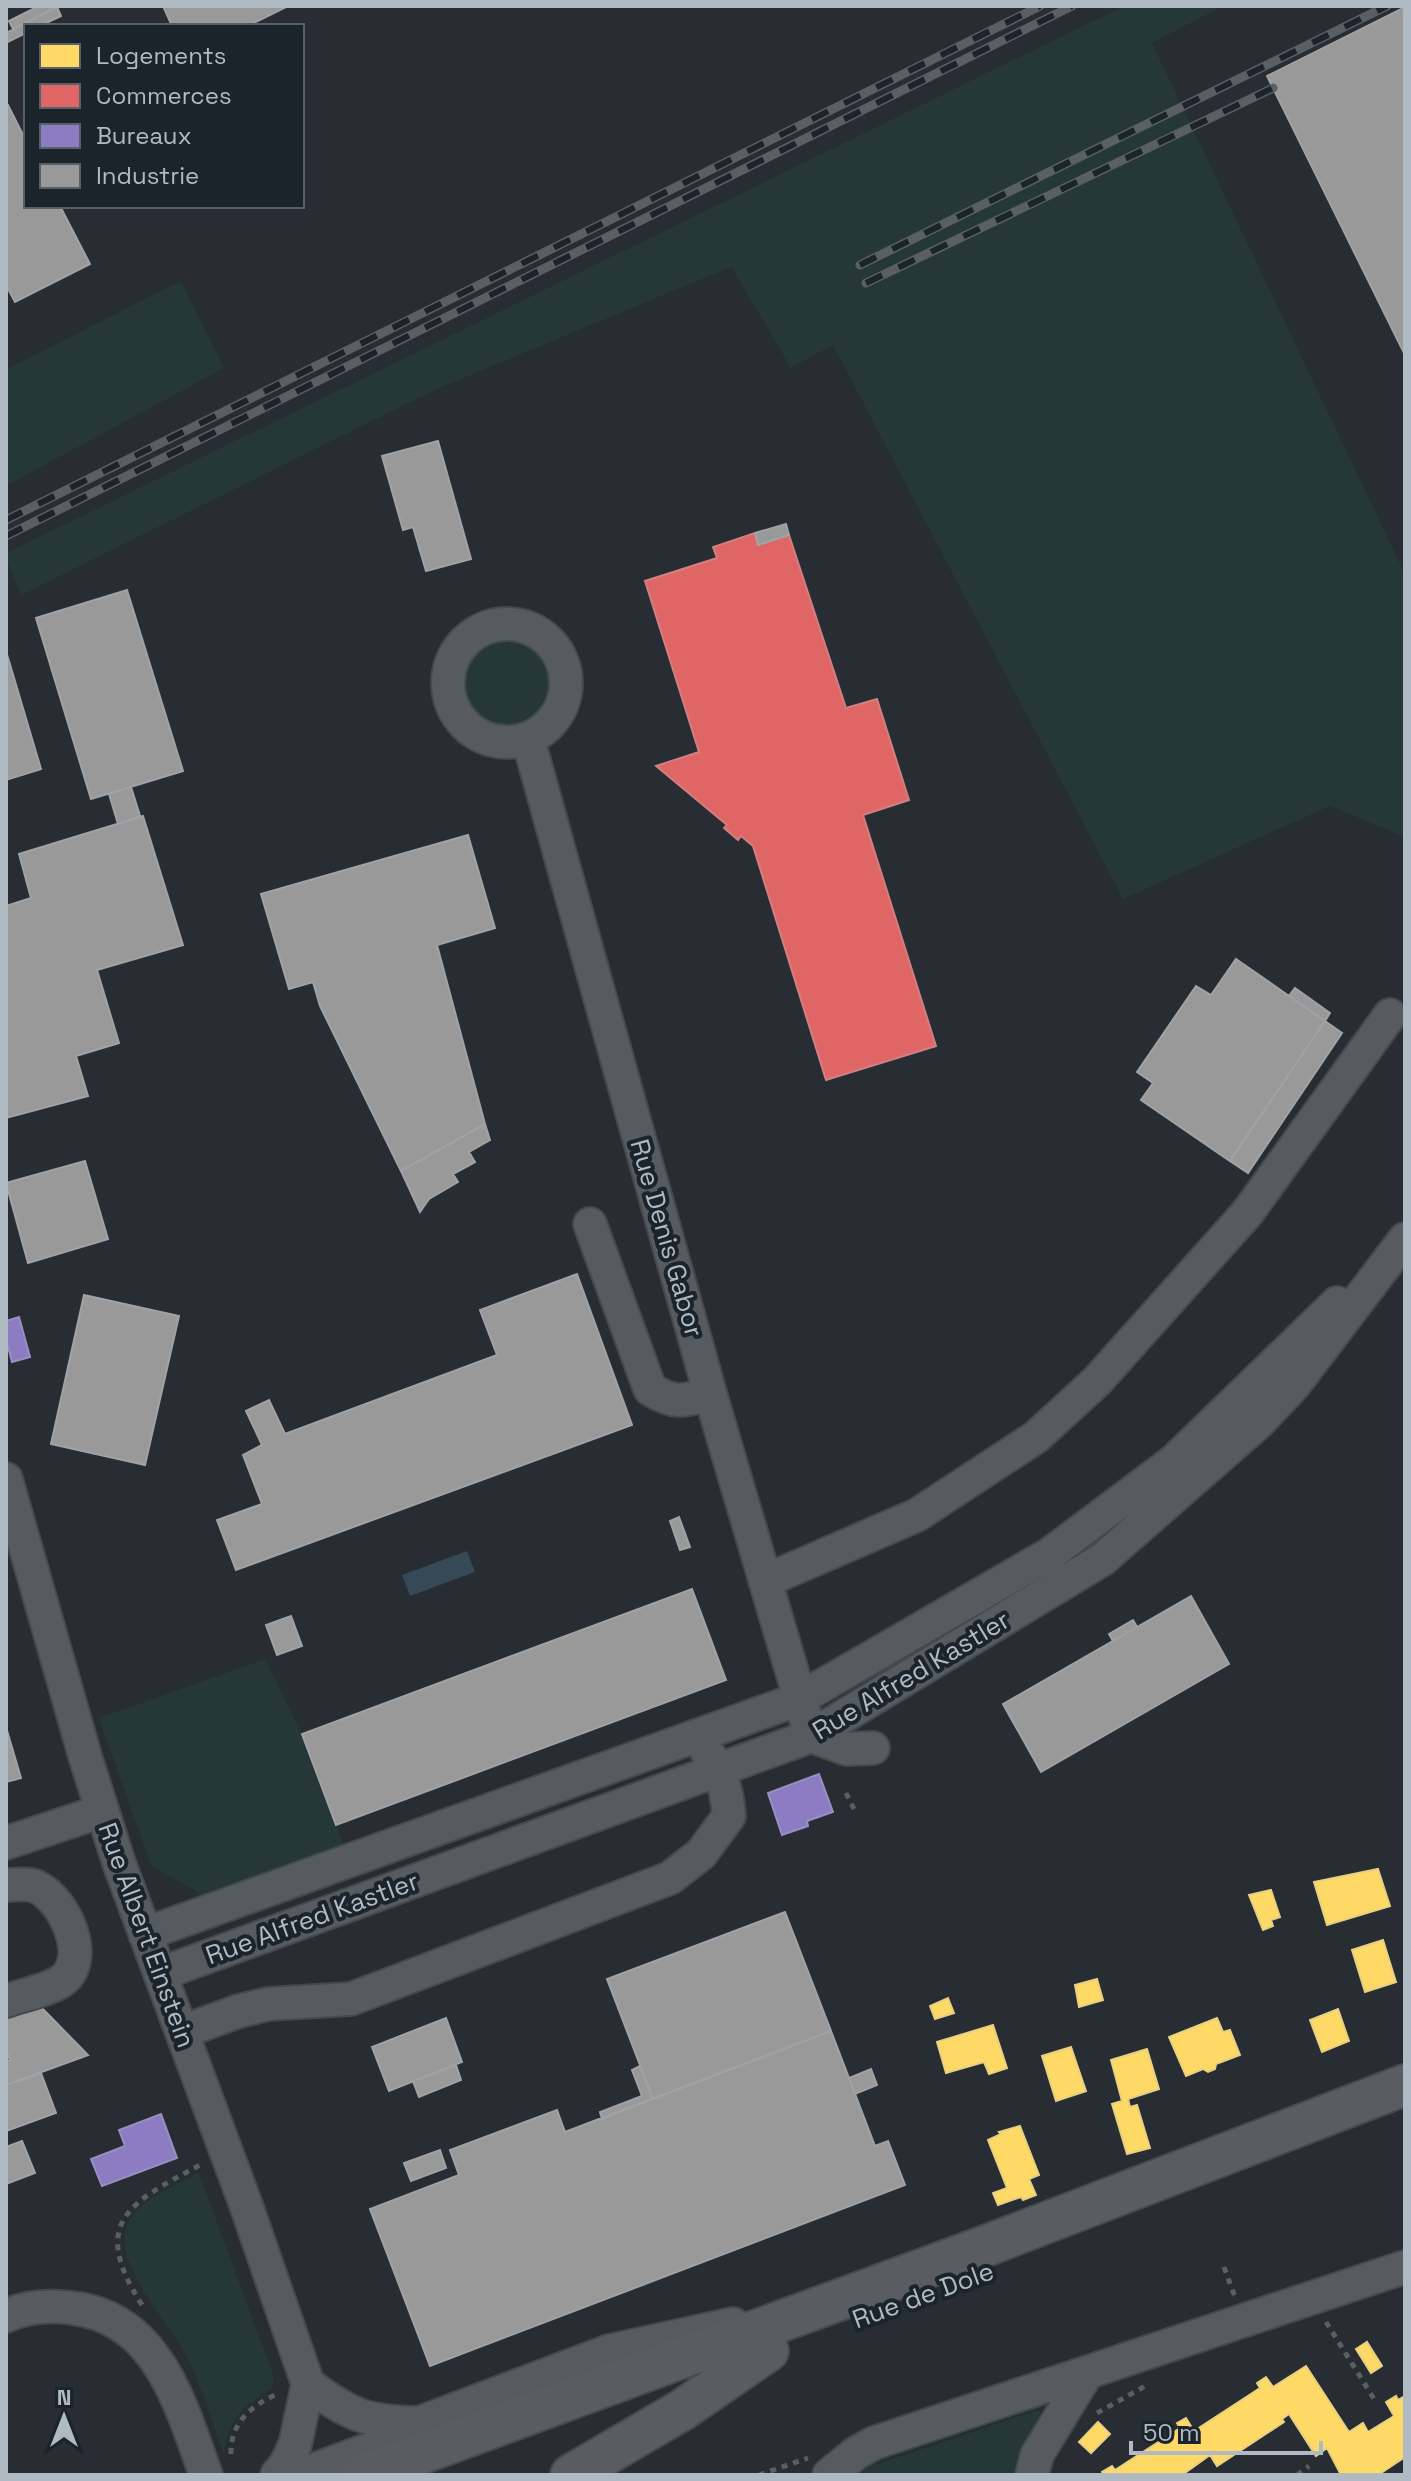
<svg xmlns="http://www.w3.org/2000/svg" width="1411" height="2481" font-family="'Space Grotesk',sans-serif">
  <style>
    .green { fill: #253736 }
    .water { fill: #364957 }
    .homes { fill: #ffd966; stroke: #e7d082; stroke-width: 2 }
    .shops { fill: #e06666; stroke: #d27f82; stroke-width: 2 }
    .offices { fill: #8e7cc3; stroke: #988fc3; stroke-width: 2 }
    .industry { fill: #999; stroke: #a0a3a6; stroke-width: 2 }
    .lines { fill: none; stroke-linecap: round; stroke-linejoin: round }
    .minor-casing { stroke: #44494c; stroke-width: 36 }
    .major-casing { stroke: #444a4f; stroke-width: 44 }
    .path { stroke: #5a5f64; stroke-width: 5; stroke-dasharray: 6 6; stroke-linecap: butt }
    .minor { stroke: #565b60; stroke-width: 32 }
    .major { stroke: #595d61; stroke-width: 40 }
    .rail-casing { stroke: #5a5f64; stroke-width: 9 }
    .rail { stroke: #1b242b; stroke-width: 6; stroke-dasharray: 18; stroke-linecap: butt }
    .labels { text-anchor: middle; dominant-baseline: central; stroke-width: 8; stroke-linejoin: round; paint-order: stroke }
    .street-label { font-size: 26px; fill: #b0bac3; stroke: #1b242b }
  </style>
  <rect width="100%" height="100%" fill="#272d32"/>
  <!-- green -->
  <path class="green" d="M 1124,6 L 1223,6 L 1152,43 L 1405,574 L 1405,837 L 1330,806 L 1123,899 L 833,345 L 791,368 L 731,267 L 437,389 L 21,595 L 6,559 L 6,553 Z
    M 181,281 L 224,368 L 6,486 L 6,369 Z
    M465 685a44 44 0 1 1 88 0a44 44 0 1 1-88 0Z
    M 265,1659 L 302,1734 L 344,1846 L 209,1898 L 151,1866 L 99,1718 Z
    M 199,2173 L 274,2377 L 272,2389 C 243,2404 228,2421 224,2455 C 212,2422 202,2388 187,2357 C 170,2323 108,2262 129,2221 C 142,2197 177,2185 199,2173 Z
    M 1038,2410 L 1041,2411 L 1021,2454 L 1016,2475 L 862,2475 L 864,2470 L 871,2466 Z"/>
  <!-- water -->
  <path class="water" d="M 467,1551 L 475,1572 L 410,1596 L 402,1575 Z"/>
  <!-- homes -->
  <path class="homes" d="M 1378,1869 L 1390,1906 L 1327,1925 L 1314,1882 Z
    M 1271,1890 L 1280,1917 L 1271,1920 L 1273,1926 L 1263,1930 L 1249,1895 Z
    M 1383,1940 L 1396,1982 L 1365,1992 L 1352,1950 Z
    M 1097,1979 L 1103,2000 L 1079,2007 L 1075,1985 Z
    M 948,1998 L 954,2013 L 935,2019 L 930,2006 Z
    M 1338,2009 L 1349,2041 L 1322,2052 L 1310,2020 Z
    M 1217,2018 L 1223,2032 L 1230,2030 L 1240,2055 L 1216,2064 L 1215,2069 L 1208,2072 L 1203,2069 L 1186,2076 L 1169,2037 Z
    M 993,2025 L 1007,2068 L 989,2074 L 984,2062 L 946,2073 L 937,2042 Z
    M 1071,2047 L 1086,2091 L 1056,2101 L 1042,2056 Z
    M 1147,2049 L 1159,2089 L 1128,2099 L 1130,2107 L 1137,2105 L 1150,2148 L 1127,2154 L 1112,2104 L 1122,2101 L 1111,2060 Z
    M 1020,2126 L 1039,2175 L 1029,2179 L 1036,2195 L 1023,2200 L 1021,2197 L 998,2205 L 993,2193 L 1007,2188 L 988,2140 L 1001,2134 L 999,2132 Z
    M 1367,2342 L 1382,2366 L 1371,2373 L 1356,2349 Z
    M 1306,2366 L 1349,2432 L 1363,2423 L 1368,2432 L 1394,2416 L 1386,2402 L 1396,2396 L 1398,2400 L 1405,2396 L 1405,2457 L 1378,2475 L 1341,2475 L 1327,2448 L 1316,2456 L 1289,2414 L 1282,2419 L 1284,2422 L 1217,2466 L 1210,2455 L 1182,2475 L 1103,2475 L 1102,2472 L 1112,2466 L 1115,2470 L 1180,2428 L 1177,2423 L 1186,2418 L 1194,2431 L 1260,2388 L 1257,2383 L 1266,2377 L 1273,2387 Z
    M 1098,2422 L 1110,2434 L 1091,2453 L 1079,2442 Z"/>
  <!-- shops -->
  <path class="shops" d="M 755,533 L 758,545 L 789,535 L 846,708 L 877,699 L 909,800 L 863,815 L 936,1046 L 826,1080 L 753,846 L 741,836 L 738,840 L 724,828 L 727,825 L 656,766 L 699,752 L 645,581 L 717,558 L 713,547 Z"/>
  <!-- offices -->
  <path class="offices" d="M 19,1317 L 30,1357 L 12,1362 L 6,1339 L 6,1321 Z
    M 819,1774 L 833,1812 L 807,1821 L 808,1826 L 782,1835 L 768,1793 Z
    M 161,2114 L 177,2158 L 102,2186 L 91,2159 L 125,2146 L 119,2130 Z"/>
  <!-- industry -->
  <path class="industry" d="M 39,6 L 57,7 L 13,29 L 9,21 Z
    M 163,6 L 288,6 L 248,26 L 172,26 Z
    M 57,7 L 61,16 L 40,26 L 26,26 L 26,33 L 6,43 L 6,33 Z
    M 1405,7 L 1405,355 L 1267,76 Z
    M 8,105 L 26,141 L 26,206 L 60,206 L 90,264 L 15,302 L 6,285 L 6,106 Z
    M 438,441 L 471,559 L 426,571 L 413,527 L 403,530 L 382,456 Z
    M 786,524 L 789,535 L 758,545 L 755,533 Z
    M 127,590 L 183,771 L 91,799 L 36,618 Z
    M 6,651 L 41,769 L 6,780 Z
    M 131,787 L 140,816 L 118,824 L 109,794 Z
    M 143,816 L 183,945 L 97,970 L 119,1043 L 76,1056 L 88,1096 L 6,1118 L 6,906 L 31,898 L 19,854 Z
    M 468,835 L 495,928 L 437,945 L 485,1124 L 401,1171 L 320,1006 L 313,982 L 289,989 L 261,894 Z
    M 1236,959 L 1325,1021 L 1230,1161 L 1141,1100 L 1153,1083 L 1137,1072 L 1196,986 L 1211,995 Z
    M 1295,988 L 1330,1013 L 1325,1021 L 1289,996 Z
    M 1325,1021 L 1342,1033 L 1248,1173 L 1230,1161 Z
    M 485,1124 L 490,1140 L 469,1152 L 475,1162 L 453,1174 L 458,1182 L 429,1199 L 420,1212 L 401,1171 Z
    M 85,1161 L 108,1239 L 28,1263 L 6,1183 Z
    M 577,1274 L 632,1425 L 236,1570 L 217,1520 L 262,1504 L 243,1455 L 262,1445 L 246,1411 L 269,1400 L 285,1434 L 497,1355 L 480,1310 Z
    M 84,1295 L 179,1316 L 145,1465 L 51,1444 Z
    M 679,1517 L 690,1547 L 680,1550 L 670,1521 Z
    M 692,1589 L 726,1680 L 336,1825 L 302,1734 Z
    M 1191,1596 L 1229,1664 L 1041,1772 L 1003,1704 Z
    M 291,1616 L 302,1646 L 277,1655 L 266,1625 Z
    M 1133,1620 L 1137,1627 L 1113,1641 L 1109,1634 Z
    M 6,1727 L 21,1778 L 6,1782 Z
    M 785,1912 L 831,2031 L 653,2099 L 607,1979 Z
    M 37,2003 L 88,2055 L 6,2085 L 6,2062 L 10,2060 L 6,2050 L 6,2014 Z
    M 446,2018 L 462,2062 L 389,2091 L 372,2047 Z
    M 831,2031 L 875,2146 L 888,2141 L 905,2185 L 430,2366 L 370,2209 L 459,2175 L 450,2150 L 557,2110 L 565,2132 Z
    M 456,2065 L 461,2080 L 419,2097 L 413,2081 Z
    M 640,2066 L 653,2099 L 602,2119 L 600,2112 L 642,2096 L 632,2070 Z
    M 871,2069 L 877,2085 L 855,2094 L 849,2078 Z
    M 41,2073 L 56,2113 L 6,2131 L 6,2085 Z
    M 22,2141 L 35,2173 L 6,2184 L 6,2147 Z
    M 440,2150 L 446,2168 L 411,2181 L 404,2163 Z"/>
  <g class="lines">
    <!-- minor casing -->
    <g class="minor-casing">
      <path id="minor" d="M448 683a59 59 0 1 1 118 0a59 59 0 1 1-118 0Z
        M 528,739 L 710,1393 L 811,1736 L 847,1749 L 873,1748
        M 590,1224 L 650,1389 C 675,1405 684,1401 710,1393
        M 6,1479 L 85,1756 L 119,1863 L 246,2205 L 308,2384 L 295,2445 L 286,2464 L 277,2475
        M 765,1581 L 917,1515 L 1036,1437 L 1097,1381 L 1248,1212 L 1390,1015
        M 6,1843 L 102,1811
        M 6,1885 C 15,1885 29,1883 37,1887 C 65,1900 93,1961 60,1982 C 45,1991 23,1995 6,2001
        M 145,1934 L 799,1699 L 1050,1554 L 1174,1461 L 1337,1303
        M 160,1974 L 811,1736 L 1103,1559 L 1258,1423 L 1294,1385 L 1405,1239
        M 182,2032 L 239,2011 L 268,2004 L 351,1999 L 670,1878 L 701,1854 L 729,1816 C 727,1791 722,1772 707,1752
        M 6,2316 C 27,2306 49,2305 72,2308 C 158,2317 181,2406 206,2475
        M 308,2384 C 351,2416 366,2422 419,2423
        M 300,2475 L 397,2439 L 419,2423 L 609,2351 L 733,2324
        M 829,2475 L 856,2453 L 874,2443 L 1405,2267
        M 1032,2475 L 1037,2455 L 1087,2373"/>
    </g>
    <!-- major casing -->
    <g class="major-casing">
      <path id="major" d="M 363,2475 L 975,2250 L 1405,2085
        M 571,2475 L 682,2410 L 768,2351"/>
    </g>
    <!-- path -->
    <path class="path" d="M 846,1793 L 854,1809
      M 1224,2267 L 1235,2297
      M 142,2305 C 88,2221 131,2202 202,2164
      M 1326,2322 L 1376,2402
      M 1097,2413 L 1147,2385
      M 231,2454 C 230,2423 251,2406 277,2394
      M 759,2475 L 808,2458
      M 1297,2475 L 1309,2466"/>
    <!-- minor -->
    <use href="#minor" class="minor"/>
    <!-- major -->
    <use href="#major" class="major"/>
    <!-- rail casing -->
    <g class="rail-casing">
      <path id="rail" d="M 860,265 L 1387,6
        M 866,283 L 1273,88
        M 6,520 L 1040,6
        M 6,536 L 1072,6"/>
    </g>
    <!-- rail -->
    <use href="#rail" class="rail"/>
  </g>
  <g class="labels">
    <!-- street labels -->
    <g class="street-label">
      <text transform="translate(667 1238) rotate(74)">Rue Denis Gabor</text>
      <text transform="translate(911 1675) rotate(-31)">Rue Alfred Kastler</text>
      <text transform="translate(312 1918) rotate(-20)">Rue Alfred Kastler</text>
      <text transform="translate(147 1935) rotate(70)">Rue Albert Einstein</text>
      <text transform="translate(923 2295) rotate(-20)">Rue de Dole</text>
    </g>
  </g>
  <!-- border -->
  <rect width="1411" height="2481" fill="none" stroke="#b0bac3" stroke-width="16"/>
  <!-- legend -->
  <rect x="24" y="24" width="280" height="184" fill="#1b242b" stroke="#576068" stroke-width="2"/>
  <rect x="40" y="44" width="40" height="24" fill="#ffd966" stroke="#576068" stroke-width="2"/>
  <text x="96" y="64" font-size="24" fill="#b0bac3">Logements</text>
  <rect x="40" y="84" width="40" height="24" fill="#e06666" stroke="#576068" stroke-width="2"/>
  <text x="96" y="104" font-size="24" fill="#b0bac3">Commerces</text>
  <rect x="40" y="124" width="40" height="24" fill="#8e7cc3" stroke="#576068" stroke-width="2"/>
  <text x="96" y="144" font-size="24" fill="#b0bac3">Bureaux</text>
  <rect x="40" y="164" width="40" height="24" fill="#999999" stroke="#576068" stroke-width="2"/>
  <text x="96" y="184" font-size="24" fill="#b0bac3">Industrie</text>
  <!-- north arrow -->
  <g transform="translate(64 2417)" stroke="#1b242b" stroke-width="6" paint-order="stroke">
  <path d="M0-6L14 30L0 20L-14 30Z" fill="#b0bac3"/>
  <text y="-12" font-size="22" font-weight="bold" text-anchor="middle" fill="#b0bac3">N</text>
  </g>
  <!-- scale -->
  <path d="M1131 2441v12h190v-12" fill="none" stroke="#b0bac3" stroke-width="4"/>
  <text x="1143" y="2441" font-size="24" fill="#b0bac3" stroke="#1b242b" stroke-width="6" paint-order="stroke">50 m</text>
</svg>
